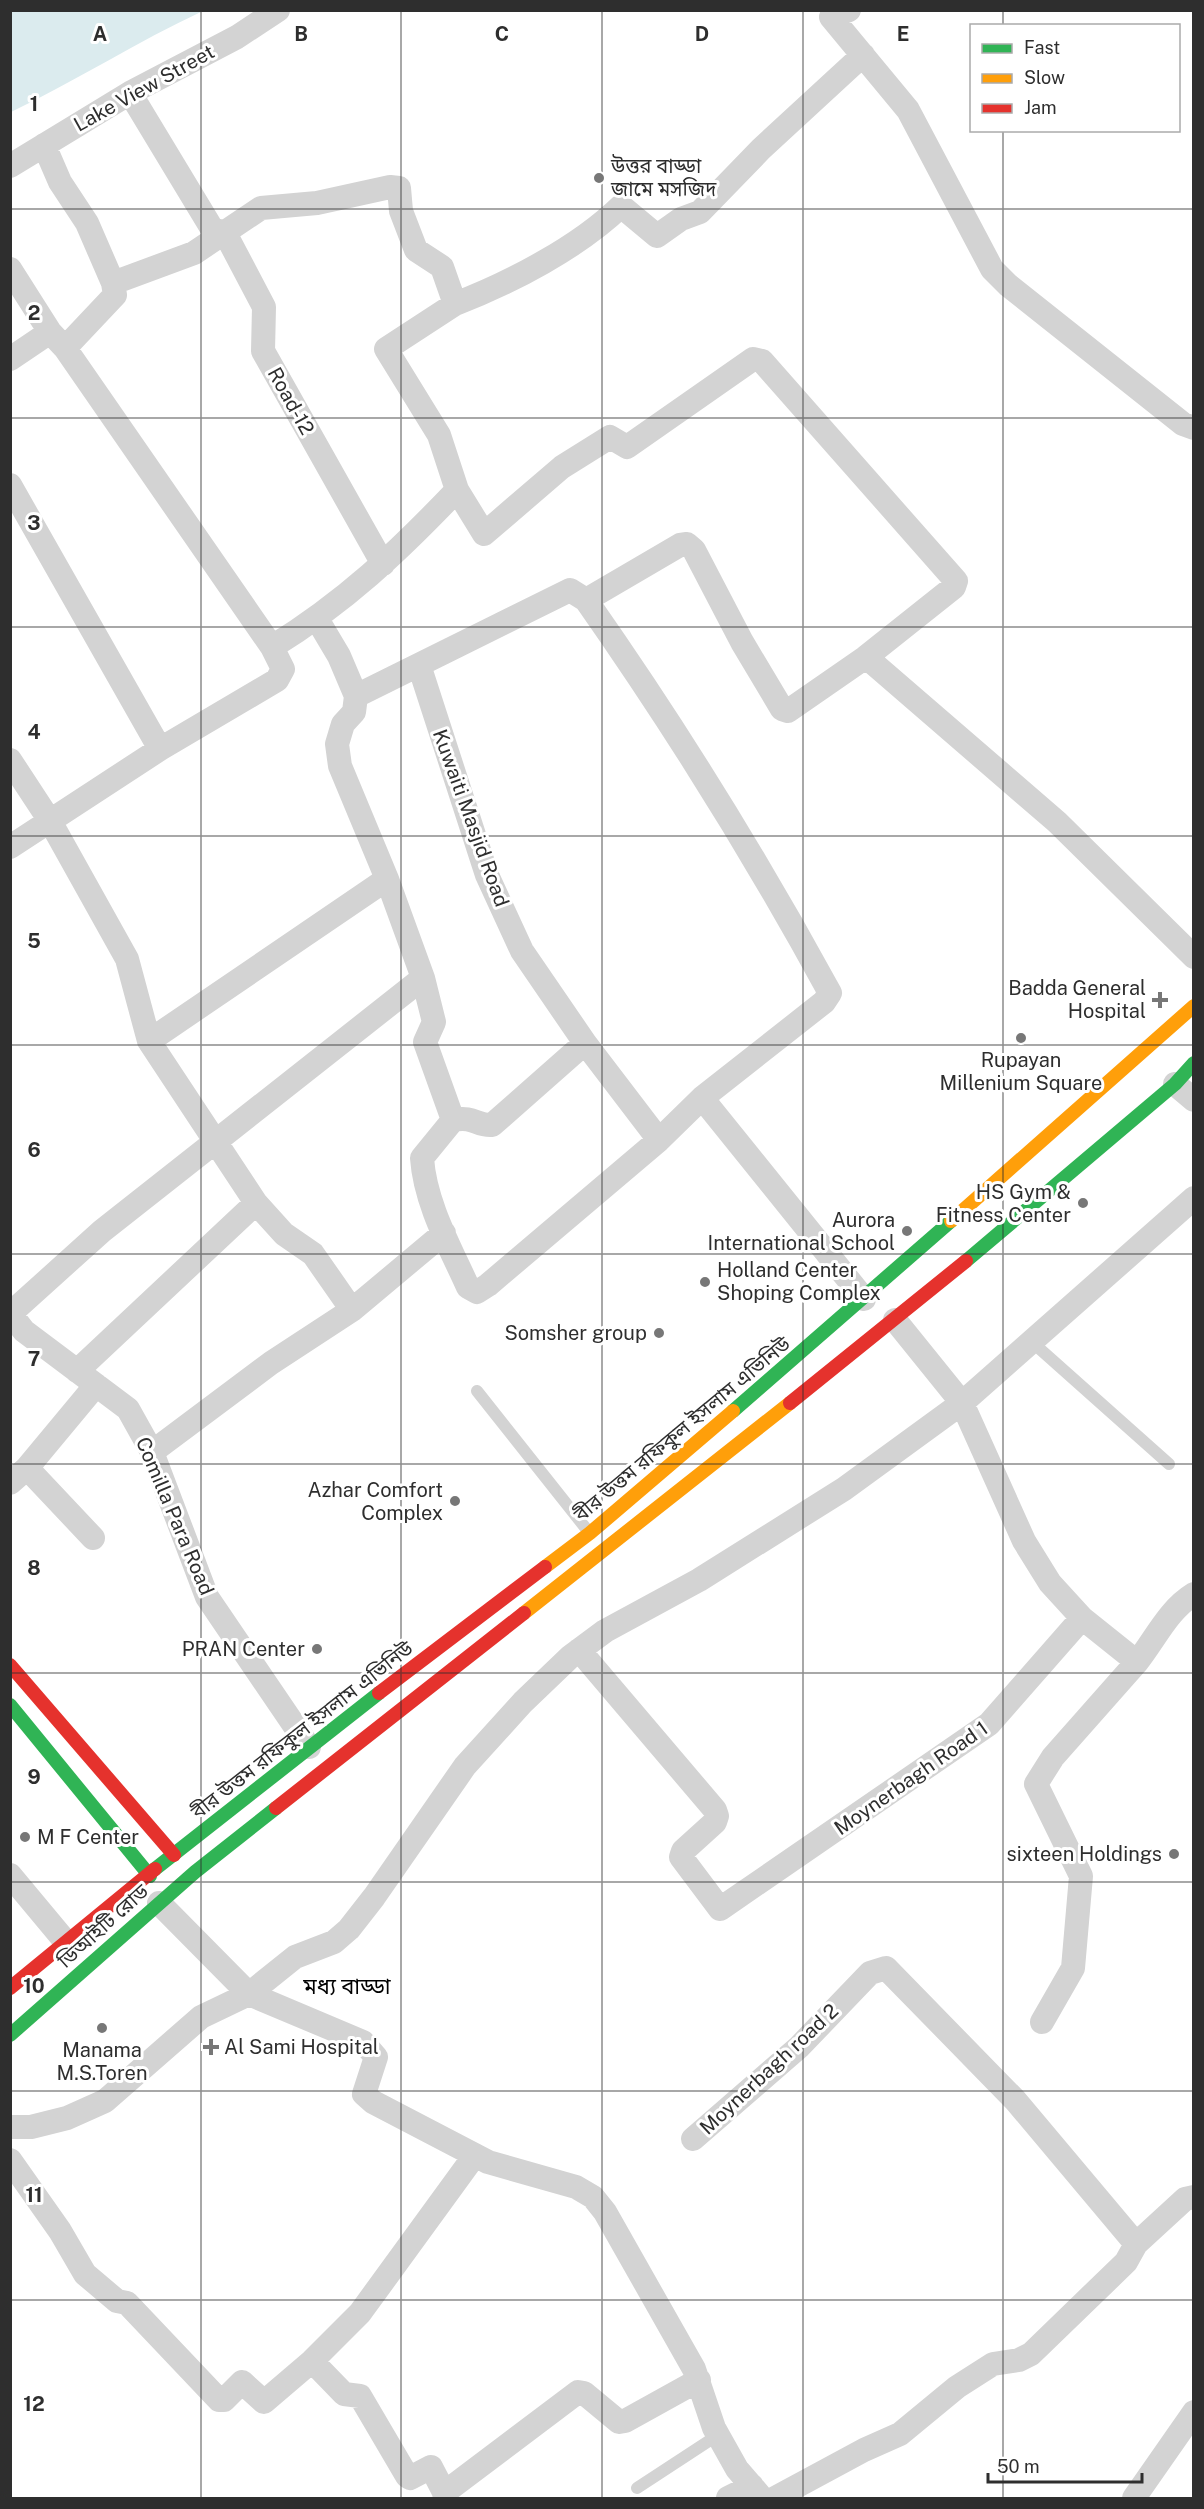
<svg xmlns="http://www.w3.org/2000/svg" width="1204" height="2509" font-family="'Public Sans','Noto Sans Bengali',sans-serif">
  <style>
    .water { fill: #dbebee }
    .lines { fill: none; stroke-linecap: round; stroke-linejoin: round }
    .lane { stroke: #d3d3d3; stroke-width: 12 }
    .street { stroke: #d3d3d3; stroke-width: 24 }
    .fast { stroke: #30b455; stroke-width: 14 }
    .slow { stroke: #ff9f0a; stroke-width: 14 }
    .jam { stroke: #e5322d; stroke-width: 14 }
    .grid { fill: none; stroke: #2e2e2e; stroke-width: 1.5; stroke-opacity: 0.55 }
    .poi-dot { fill: #777; stroke: #fff; stroke-width: 2 }
    .labels { text-anchor: middle; dominant-baseline: central; stroke-width: 6; stroke-linejoin: round; paint-order: stroke }
    .street-label { font-size: 20px; fill: #2e2e2e; stroke: #fff }
    .poi-label { font-size: 20px; fill: #2e2e2e; stroke: #fff; text-anchor: end }
    .quarter-label { font-size: 22px; fill: #000; stroke: #fff }
    .grid-label { font-size: 20px; text-anchor: middle; font-weight: bold; fill: #2e2e2e; stroke: #fff; stroke-width: 6; stroke-linejoin: round; paint-order: stroke }
  </style>
  <rect width="100%" height="100%" fill="#fff"/>
  <!-- water -->
  <path class="water" d="M 11,10 L 203,10 L 203,11 C 138,41 76,81 11,112 Z"/>
  <g class="lines">
    <!-- lane -->
    <path class="lane" d="M 1032,1342 L 1169,1464
      M 477,1391 L 588,1531
      M 637,2488 L 718,2435"/>
    <!-- street -->
    <path class="street" d="M 849,10 L 831,17 L 908,110 L 992,269 L 1008,285 L 1183,424 L 1194,428
      M 130,93 L 217,237
      M 44,145 L 60,182 L 87,223 L 113,283
      M 10,166 L 130,93 L 237,37 L 278,10
      M 224,231 L 264,307 L 263,351 L 383,564
      M 10,269 L 50,332
      M 455,304 L 386,349 L 439,435 L 457,490 L 484,534 L 562,467 L 610,437 L 627,447 L 753,359 L 762,361 L 956,581 L 954,587 L 866,657 L 1057,822 L 1194,957
      M 10,359 L 50,332 L 65,348 L 115,295 L 113,283 L 194,253 L 261,208 L 317,203 L 390,187 L 399,188 L 401,211 L 416,250 L 442,267 L 455,304 C 510,283 579,247 621,206 L 657,236 L 681,219 L 700,212 L 761,149 L 863,55
      M 10,485 L 160,749
      M 586,600 L 680,545 L 687,544 L 694,550 L 742,642 L 782,709 L 788,711 L 866,657
      M 317,619 L 339,656 L 356,696 L 354,712 L 343,724 L 337,744 L 340,766 L 387,879 L 423,978 L 434,1022 L 425,1042 L 453,1120 L 422,1158 C 425,1203 450,1247 468,1287 L 477,1292 L 488,1285 L 659,1140 L 702,1098 L 864,1299
      M 272,647 C 345,602 398,552 457,490
      M 419,665 L 487,875 L 522,951 L 585,1043 L 659,1140
      M 356,696 L 570,590 L 586,600 C 675,727 756,857 830,993 L 824,1002 L 702,1098
      M 10,760 L 50,821 L 127,959 L 149,1041 L 256,1203 L 284,1234 L 313,1254 L 352,1310
      M 10,847 L 160,749 L 277,680 L 283,669 L 272,647 L 65,348
      M 149,1041 L 387,879
      M 1175,1084 L 1194,1100
      M 453,1120 C 475,1116 476,1126 492,1125 L 585,1043
      M 10,1313 L 24,1331 L 128,1409 L 152,1452 L 207,1597 L 309,1747
      M 11,1313 L 102,1231 L 423,978
      M 895,1320 L 962,1403 L 1024,1541 L 1050,1583 L 1082,1618 L 1137,1662 C 1156,1638 1168,1610 1194,1594
      M 77,1371 L 256,1203
      M 152,1452 L 271,1363 L 352,1310 L 444,1233
      M 27,1468 L 93,1538
      M 10,1483 L 27,1468 L 96,1385
      M 579,1650 L 715,1810 L 717,1816 L 715,1822 L 683,1851 L 681,1857 L 720,1909 L 989,1724 L 1082,1618
      M 10,1875 L 65,1941
      M 159,1903 L 249,1994 L 363,2042 L 376,2057 L 364,2094 L 373,2102 L 488,2162 L 576,2187 L 593,2197 L 605,2212 L 694,2369 L 714,2428 L 737,2469 L 762,2498
      M 1042,2022 L 1073,1968 L 1081,1876 L 1036,1784 L 1053,1757 L 1137,1662
      M 10,2127 L 31,2127 L 67,2118 L 105,2101 L 201,2017 L 249,1994 L 295,1957 L 334,1942 L 349,1929 L 374,1897 L 465,1766 L 523,1702 L 570,1657 L 605,1631 L 699,1580 L 844,1489 L 962,1403 L 1194,1198
      M 693,2139 L 799,2047 L 870,1973 L 886,1968 L 1015,2100 L 1136,2244
      M 10,2160 L 60,2231 L 85,2274 L 117,2301 L 127,2303 L 219,2400 L 224,2400 L 242,2382 L 264,2402 L 312,2361 L 360,2313 L 475,2155
      M 312,2361 L 344,2394 L 360,2396 L 407,2476 L 410,2478 L 431,2467 L 447,2498
      M 444,2493 L 578,2392 L 584,2393 L 619,2422 L 625,2421 L 699,2380
      M 728,2498 L 752,2486
      M 775,2498 L 864,2450 L 900,2434 L 957,2387 L 993,2364 L 1019,2360 L 1031,2354 L 1126,2262 L 1136,2244 L 1185,2199 L 1194,2197
      M 1134,2498 L 1194,2412"/>
    <!-- fast -->
    <path class="fast" d="M 966,1261 L 1175,1084 L 1194,1063
      M 733,1411 L 951,1221
      M 10,1705 L 150,1876
      M 155,1869 L 379,1693
      M 10,2035 L 195,1872 L 276,1808"/>
    <!-- slow -->
    <path class="slow" d="M 951,1221 L 1194,1006
      M 545,1567 L 590,1533 L 733,1411
      M 524,1613 L 790,1403"/>
    <!-- jam -->
    <path class="jam" d="M 790,1403 L 966,1261
      M 10,1665 L 174,1855
      M 379,1693 L 545,1567
      M 276,1808 L 524,1613
      M 10,1988 L 155,1869"/>
  </g>
  <!-- grid -->
  <path class="grid" d="M 201,10 L 201,2498M 401,10 L 401,2498M 602,10 L 602,2498M 803,10 L 803,2498M 1003,10 L 1003,26M 1003,130 L 1003,2498M 10,209 L 1194,209M 10,418 L 1194,418M 10,627 L 1194,627M 10,836 L 1194,836M 10,1045 L 1194,1045M 10,1254 L 1194,1254M 10,1464 L 1194,1464M 10,1673 L 1194,1673M 10,1882 L 1194,1882M 10,2091 L 1194,2091M 10,2300 L 1194,2300"/>
  <!-- markers -->
  <g class="poi-dot">
    <circle cx="599" cy="178" r="6"/>
    <path d="M1157 991h6v6h6v6h-6v6h-6v-6h-6v-6h6z"/>
    <circle cx="1021" cy="1038" r="6"/>
    <circle cx="1083" cy="1203" r="6"/>
    <circle cx="907" cy="1231" r="6"/>
    <circle cx="705" cy="1282" r="6"/>
    <circle cx="659" cy="1333" r="6"/>
    <circle cx="455" cy="1501" r="6"/>
    <circle cx="317" cy="1649" r="6"/>
    <circle cx="25" cy="1837" r="6"/>
    <circle cx="1174" cy="1854" r="6"/>
    <circle cx="102" cy="2028" r="6"/>
    <path d="M208 2038h6v6h6v6h-6v6h-6v-6h-6v-6h6z"/>
  </g>
  <g class="labels">
    <!-- street labels -->
    <g class="street-label">
      <text transform="translate(144 88) rotate(-29)">Lake View Street</text>
      <text transform="translate(291 401) rotate(61)">Road-12</text>
      <text transform="translate(471 818) rotate(70)">Kuwaiti Masjid Road</text>
      <text transform="translate(682 1429) rotate(-40)">বীর উত্তম রফিকুল ইসলাম এভিনিউ</text>
      <text transform="translate(175 1516) rotate(67)">Comilla Para Road</text>
      <text transform="translate(302 1730) rotate(-38)">বীর উত্তম রফিকুল ইসলাম এভিনিউ</text>
      <text transform="translate(911 1778) rotate(-35)">Moynerbagh Road 1</text>
      <text transform="translate(103 1926) rotate(-42)">ডিআইটি রোড</text>
      <text transform="translate(769 2069) rotate(-43)">Moynerbagh road 2</text>
    </g>
    <!-- poi labels -->
    <g class="poi-label">
      <text x="611" y="166" text-anchor="start">উত্তর বাড্ডা<tspan x="611" dy="23">জামে মসজিদ</tspan></text>
      <text x="1146" y="988">Badda General<tspan x="1146" dy="23">Hospital</tspan></text>
      <text x="1021" y="1060" text-anchor="middle">Rupayan<tspan x="1021" dy="23">Millenium Square</tspan></text>
      <text x="1071" y="1192">HS Gym &amp;<tspan x="1071" dy="23">Fitness Center</tspan></text>
      <text x="895" y="1220">Aurora<tspan x="895" dy="23">International School</tspan></text>
      <text x="717" y="1270" text-anchor="start">Holland Center<tspan x="717" dy="23">Shoping Complex</tspan></text>
      <text x="647" y="1333">Somsher group</text>
      <text x="443" y="1490">Azhar Comfort<tspan x="443" dy="23">Complex</tspan></text>
      <text x="305" y="1649">PRAN Center</text>
      <text x="37" y="1837" text-anchor="start">M F Center</text>
      <text x="1162" y="1854">sixteen Holdings</text>
      <text x="224" y="2047" text-anchor="start">Al Sami Hospital</text>
      <text x="102" y="2050" text-anchor="middle">Manama<tspan x="102" dy="23">M.S.Toren</tspan></text>
    </g>
    <!-- quarter labels -->
    <g class="quarter-label">
      <text x="347" y="1986">মধ্য বাড্ডা</text>
    </g>
  </g>
  <g class="grid-label">
    <text x="100" y="41">A</text>
    <text x="301" y="41">B</text>
    <text x="502" y="41">C</text>
    <text x="702" y="41">D</text>
    <text x="903" y="41">E</text>
    <text x="34" y="111">1</text>
    <text x="34" y="320">2</text>
    <text x="34" y="530">3</text>
    <text x="34" y="739">4</text>
    <text x="34" y="948">5</text>
    <text x="34" y="1157">6</text>
    <text x="34" y="1366">7</text>
    <text x="34" y="1575">8</text>
    <text x="34" y="1784">9</text>
    <text x="34" y="1993">10</text>
    <text x="34" y="2202">11</text>
    <text x="34" y="2411">12</text>
  </g>
  <!-- border -->
  <rect width="1204" height="2509" fill="none" stroke="#2e2e2e" stroke-width="24"/>
  <!-- legend -->
  <rect x="970" y="24" width="210" height="108" fill="#ffffff" stroke="#ababab" stroke-width="1.5"/>
  <rect x="982" y="44" width="30" height="9" fill="#30b455" stroke="#ababab" stroke-width="1.5"/>
  <text x="1024" y="54" font-size="18" fill="#2e2e2e">Fast</text>
  <rect x="982" y="74" width="30" height="9" fill="#ff9f0a" stroke="#ababab" stroke-width="1.5"/>
  <text x="1024" y="84" font-size="18" fill="#2e2e2e">Slow</text>
  <rect x="982" y="104" width="30" height="9" fill="#e5322d" stroke="#ababab" stroke-width="1.5"/>
  <text x="1024" y="114" font-size="18" fill="#2e2e2e">Jam</text>
  <!-- scale -->
  <path d="M988 2473v9h154v-9" fill="none" stroke="#2e2e2e" stroke-width="3"/>
  <text x="997" y="2473" font-size="18" fill="#2e2e2e" stroke="#ffffff" stroke-width="4.5" paint-order="stroke">50 m</text>
</svg>
